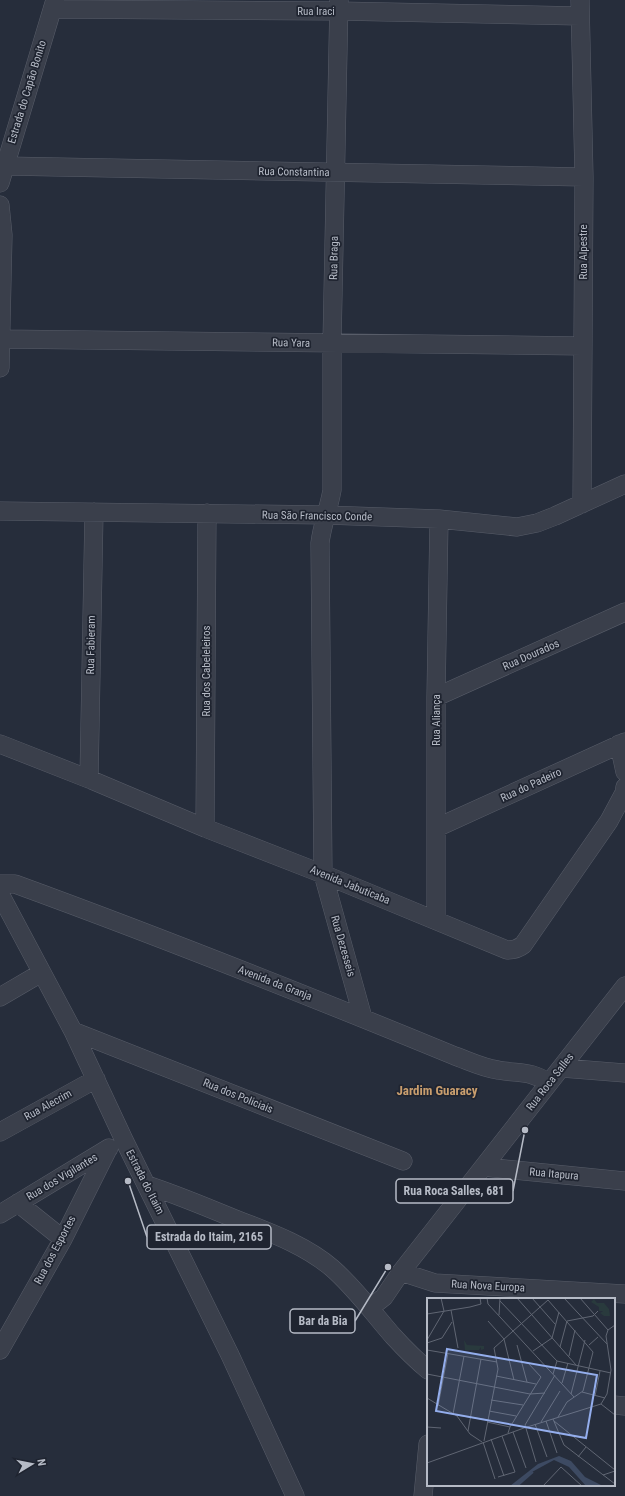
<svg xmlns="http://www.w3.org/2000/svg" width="625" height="1496" font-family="'Roboto Condensed',sans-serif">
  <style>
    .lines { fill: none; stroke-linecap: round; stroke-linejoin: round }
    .minor-casing { stroke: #585d69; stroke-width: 19 }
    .minor { stroke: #3a3f4b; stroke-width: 18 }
    .labels { text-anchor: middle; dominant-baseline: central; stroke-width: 3.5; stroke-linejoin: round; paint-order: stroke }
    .street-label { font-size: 11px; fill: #b6bbc6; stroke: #1f2430 }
    .quarter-label { font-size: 13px; font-weight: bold; fill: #c99e6e; stroke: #1f2430 }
    .inset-river { fill: none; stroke: #3d4a62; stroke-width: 2 }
    .inset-road { fill: none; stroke: #606673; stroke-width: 1 }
    .view { fill: #94aeed; fill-opacity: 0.15; stroke: #94aeed; stroke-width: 2 }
    .inset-edge { fill: none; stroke: #b6bbc6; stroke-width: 2 }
    .leader { fill: none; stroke: #b6bbc6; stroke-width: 1.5 }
    .callout-dot { fill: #b6bbc6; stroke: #1f2430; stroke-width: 1.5 }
    .callout { fill: #1f2430; stroke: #b6bbc6; stroke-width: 1.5 }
    .callout-label { font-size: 12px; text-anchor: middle; font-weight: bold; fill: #b6bbc6 }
  </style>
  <rect width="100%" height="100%" fill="#262d3b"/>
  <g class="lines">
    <!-- minor casing -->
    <g class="minor-casing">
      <path id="minor" d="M 339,0 L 332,343 L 332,490 C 329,508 322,525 320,543 L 323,874 L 363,1018
        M 580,0 L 584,177 L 582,504
        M 52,9 L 338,11 L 580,16
        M 5,166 L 584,177
        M 0,183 L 55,0
        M 0,205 L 3,235 L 0,368
        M 0,339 L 583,346
        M 0,511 L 326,515 L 439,519 L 517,527 L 537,523 L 555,516 L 625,484
        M 436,697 L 625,612
        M 0,744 L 89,779 L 205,828 L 323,874 L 507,950 C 514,950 518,949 523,945 L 609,821 L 624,793 L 625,787
        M 619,744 L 625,772
        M 89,779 L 94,512
        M 205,828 L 207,513
        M 436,828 L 625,742
        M 0,884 L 15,884 C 163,938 309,996 455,1056 C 469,1061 483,1068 498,1070 C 519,1074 530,1070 549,1083
        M 0,894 L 73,1031 L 124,1140 L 230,1355 L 295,1496
        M 436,920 L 436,697 L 439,519
        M 0,997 L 41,973
        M 73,1031 L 403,1161
        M 562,1068 L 625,1073
        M 0,1132 L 96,1079
        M 484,1167 L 625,1181
        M 147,1185 C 178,1195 208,1208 238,1220 C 271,1233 305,1245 332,1268 C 355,1288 373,1313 393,1336 C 404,1348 416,1360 428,1370
        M 18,1203 L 63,1239
        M 0,1214 L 109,1148
        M 401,1272 L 435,1283 L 625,1294
        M 370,1308 L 384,1297 L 401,1272 L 625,986
        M 0,1350 L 63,1239 L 108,1149
        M 614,1405 L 625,1406
        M 423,1496 L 428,1444"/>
    </g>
    <!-- minor -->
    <use href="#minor" class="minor"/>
  </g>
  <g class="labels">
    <!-- street labels -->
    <g class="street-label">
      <text x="316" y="11">Rua Iraci</text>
      <text transform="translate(27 92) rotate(-73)">Estrada do Capão Bonito</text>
      <text transform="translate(294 172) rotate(1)">Rua Constantina</text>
      <text transform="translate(583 252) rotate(-90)">Rua Alpestre</text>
      <text transform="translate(334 258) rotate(-89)">Rua Braga</text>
      <text transform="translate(291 343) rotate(1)">Rua Yara</text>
      <text transform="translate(317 516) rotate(1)">Rua São Francisco Conde</text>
      <text transform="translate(91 645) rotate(-89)">Rua Fabieram</text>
      <text transform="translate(531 655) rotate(-24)">Rua Dourados</text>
      <text transform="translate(206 671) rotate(-90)">Rua dos Cabeleleiros</text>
      <text transform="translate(436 720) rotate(-90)">Rua Aliança</text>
      <text transform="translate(531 785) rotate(-25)">Rua do Padeiro</text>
      <text transform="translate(350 885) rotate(22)">Avenida Jabuticaba</text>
      <text transform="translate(343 946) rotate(74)">Rua Dezesseis</text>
      <text transform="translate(275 983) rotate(21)">Avenida da Granja</text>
      <text transform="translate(550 1082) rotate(-52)">Rua Roca Salles</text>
      <text transform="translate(238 1096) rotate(22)">Rua dos Policiais</text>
      <text transform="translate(48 1105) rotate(-29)">Rua Alecrim</text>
      <text transform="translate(554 1174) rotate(5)">Rua Itapura</text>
      <text transform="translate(62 1177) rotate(-31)">Rua dos Vigilantes</text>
      <text transform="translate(145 1182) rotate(63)">Estrada do Itaim</text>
      <text transform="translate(55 1250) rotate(-62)">Rua dos Esportes</text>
      <text transform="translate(488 1286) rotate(3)">Rua Nova Europa</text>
    </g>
    <!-- quarter labels -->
    <g class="quarter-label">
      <text x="437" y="1090">Jardim Guaracy</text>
    </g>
  </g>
  <!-- overview -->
  <g transform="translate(427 1298)">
    <rect width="188" height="188" fill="#262d3b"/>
    <path d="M 167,1 L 170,5 L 177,5 L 182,11 L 183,18 L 177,18 L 173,15 L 176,13 L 172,13 L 172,9 L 164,4 ZM 37,42 L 40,47 L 57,48 L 57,51 L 54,52 L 54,49 L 52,52 L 38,52 Z" fill="#293a3d"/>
    <path d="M 132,158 L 144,163 L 158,179 L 176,188 L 159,188 L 142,169 L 127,162 L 105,174 L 91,188 L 83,188 L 111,166 Z" fill="#3d4a62"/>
    <path class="inset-river" d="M 90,188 L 106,174"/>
    <path class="inset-road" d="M 14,0 L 17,13M 60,0 L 61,6 L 147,99M 90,0 L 149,67M 105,0 L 128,26M 137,0 L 180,46M 153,0 L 181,32M 121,2 L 166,54 L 156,93 L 140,104 L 131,119M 73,3 L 130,63M 24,12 L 31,50M 0,16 L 43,9 L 54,6 L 53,0M 72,17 L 73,0M 61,23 L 77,41 L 87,82M 0,42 L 17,13M 0,45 L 15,40 L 25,24M 90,47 L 100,84M 162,47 L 171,39M 133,49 L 140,23 L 166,18 L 171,13M 0,52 L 70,64M 106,53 L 125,40 L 132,14M 0,57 L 0,75M 142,58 L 148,32M 130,63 L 184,75M 0,76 L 103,96 L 118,95M 126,76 L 130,63M 69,78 L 109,86M 135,85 L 141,65M 155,94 L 178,100M 144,96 L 158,42M 168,98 L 173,73M 0,100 L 30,118 L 43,136 L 55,144M 64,102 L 96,107M 174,106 L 188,117M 11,108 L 21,55M 62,113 L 89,118M 26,116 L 37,58M 29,117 L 61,122M 126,121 L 137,147 L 188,186M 119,123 L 130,155M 127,123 L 188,172M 60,124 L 83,129M 114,124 L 133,93M 108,126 L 120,159M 0,129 L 14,130M 41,133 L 54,61M 86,134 L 99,170M 81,135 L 83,129 L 114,79 L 101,65 L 95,64M 64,141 L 77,178M 57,143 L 71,71 L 67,50 L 121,2M 56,144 L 68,181M 151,159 L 159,149M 109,164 L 98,127 L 128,77M 0,165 L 97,130 L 174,106 L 180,96 L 184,72 L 179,38 L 181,32 L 188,27M 176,177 L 188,173M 71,179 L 88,174 L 75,138M 116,188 L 134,169 L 155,188"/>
    <path class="view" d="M 20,51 L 170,77 L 159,140 L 9,113 Z"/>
    <rect width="188" height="188" class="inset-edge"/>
  </g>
  <!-- callouts -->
  <path class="leader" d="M525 1130L513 1191M128 1181L147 1237M388 1267L355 1321"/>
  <g class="callout-dot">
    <circle cx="525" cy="1130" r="4"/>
    <circle cx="128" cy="1181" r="4"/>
    <circle cx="388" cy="1267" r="4"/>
  </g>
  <g class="callout">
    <rect x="396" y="1179" width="117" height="24" rx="4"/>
    <rect x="147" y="1225" width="124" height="24" rx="4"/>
    <rect x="290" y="1309" width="65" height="24" rx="4"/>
  </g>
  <g class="callout-label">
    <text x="454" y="1195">Rua Roca Salles, 681</text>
    <text x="209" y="1241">Estrada do Itaim, 2165</text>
    <text x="323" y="1325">Bar da Bia</text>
  </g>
  <!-- north arrow -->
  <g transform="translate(32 1464) rotate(80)" stroke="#1f2430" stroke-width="3" paint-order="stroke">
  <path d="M0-3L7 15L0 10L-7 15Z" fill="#b6bbc6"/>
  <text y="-6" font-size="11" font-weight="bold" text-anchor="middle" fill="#b6bbc6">N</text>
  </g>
</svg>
